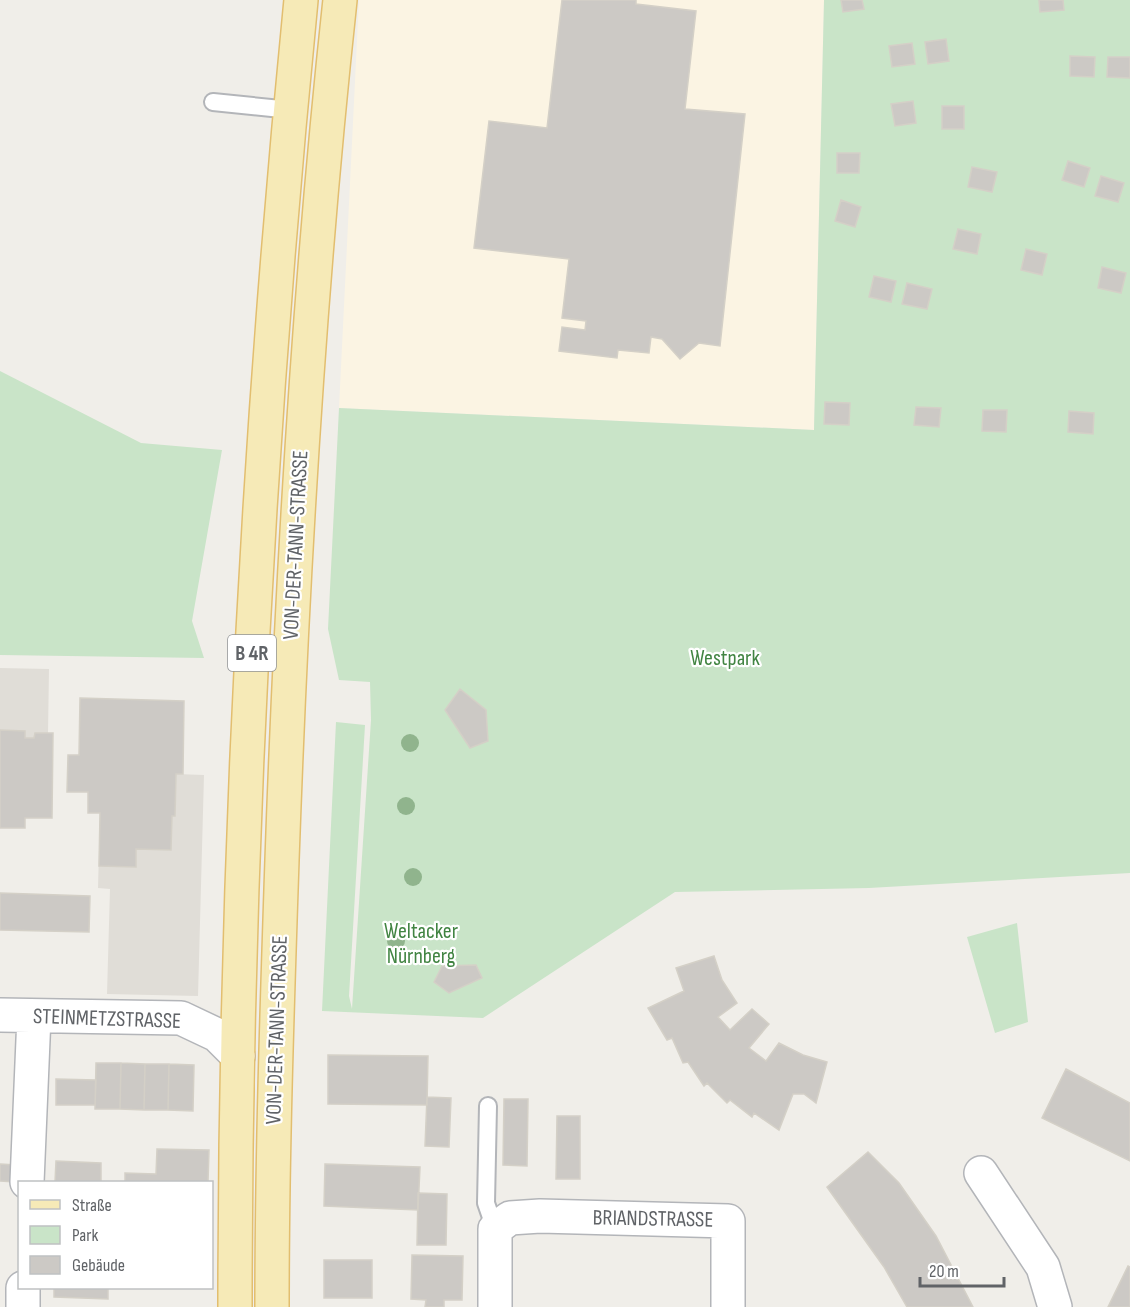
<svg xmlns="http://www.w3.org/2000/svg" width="1130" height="1307" font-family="'Sofia Sans Condensed',sans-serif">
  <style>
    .commercial { fill: #fbf4e3 }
    .education { fill: #e0ddd7 }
    .green { fill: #c9e4c8 }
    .building { fill: #ccc9c5; stroke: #d4d0c7; stroke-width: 1.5 }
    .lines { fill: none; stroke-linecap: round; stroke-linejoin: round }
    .service-casing { stroke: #b3b5b9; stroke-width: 20 }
    .minor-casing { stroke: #b3b5b9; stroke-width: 36 }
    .primary-casing { stroke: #e2be6f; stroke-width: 36 }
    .service { stroke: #fff; stroke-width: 16 }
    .minor { stroke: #fff; stroke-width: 33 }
    .primary { stroke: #f6eab7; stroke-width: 33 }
    .tree { fill: #90b48d }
    .labels { text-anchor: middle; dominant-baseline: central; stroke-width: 4.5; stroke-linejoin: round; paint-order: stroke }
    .shield { fill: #fff; stroke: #909295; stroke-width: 1.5 }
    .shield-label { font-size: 21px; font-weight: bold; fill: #606367 }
    .street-label { font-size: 22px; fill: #606367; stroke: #fff }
    .park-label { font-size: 22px; fill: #418442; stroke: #fff }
  </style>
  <rect width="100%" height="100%" fill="#f0eee9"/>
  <!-- commercial -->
  <path class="commercial" d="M 359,0 L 824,0 L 814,430 L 339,408 Z"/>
  <!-- education -->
  <path class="education" d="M 0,668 L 49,669 L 48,733 L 53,733 L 52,818 L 25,818 L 25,828 L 0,828 Z
    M 176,774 L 204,775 L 198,996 L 107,994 L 110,889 L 98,888 L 100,813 L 175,816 Z"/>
  <!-- green -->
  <path class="green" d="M 824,0 L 1130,0 L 1130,873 L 869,888 L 675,892 L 483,1018 L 322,1011 L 336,722 L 365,725 L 349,996 L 352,1009 L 371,720 L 370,682 L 339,680 L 328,629 L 339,408 L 814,430 Z
    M 0,371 L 141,443 L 222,450 L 192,621 L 204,658 L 0,655 Z
    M 1017,923 L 1028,1022 L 995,1033 L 967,937 Z"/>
  <!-- building -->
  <path class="building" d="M 562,0 L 636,0 L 636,4 L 696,11 L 685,109 L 745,114 L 720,346 L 699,343 L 680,359 L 662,339 L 651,337 L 649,353 L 618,350 L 617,358 L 559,351 L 562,327 L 585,330 L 586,321 L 562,318 L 569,259 L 474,248 L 489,121 L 547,128 Z
    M 841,0 L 862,0 L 864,9 L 843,12 Z
    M 1039,0 L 1063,0 L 1064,10 L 1040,12 Z
    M 946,39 L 949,61 L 928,64 L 925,42 Z
    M 912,43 L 915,64 L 892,67 L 889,46 Z
    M 1070,56 L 1095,57 L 1094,77 L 1070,76 Z
    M 1108,57 L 1130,57 L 1130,78 L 1107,77 Z
    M 913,101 L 916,123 L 895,126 L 891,104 Z
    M 942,106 L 964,106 L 964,129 L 942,129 Z
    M 837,153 L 860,153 L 859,173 L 837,173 Z
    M 1068,161 L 1090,168 L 1084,187 L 1062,180 Z
    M 972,167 L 997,172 L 992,192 L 968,187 Z
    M 1101,176 L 1124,183 L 1118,202 L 1095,196 Z
    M 841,200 L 861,207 L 855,227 L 835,221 Z
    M 958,229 L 981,234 L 977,254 L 953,249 Z
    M 1026,249 L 1047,254 L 1042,275 L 1021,270 Z
    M 1102,267 L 1126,273 L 1121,293 L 1098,288 Z
    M 874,276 L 896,281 L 891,302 L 869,297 Z
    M 907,283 L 932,289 L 927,309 L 902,304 Z
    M 825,402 L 850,403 L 849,425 L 824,424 Z
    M 916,407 L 941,408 L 939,427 L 914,425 Z
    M 983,410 L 1007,410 L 1006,432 L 982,431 Z
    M 1069,411 L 1094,413 L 1093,434 L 1068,432 Z
    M 460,689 L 486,710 L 488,741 L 470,748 L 445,710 Z
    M 80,698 L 184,701 L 183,774 L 176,774 L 175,816 L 172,816 L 171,850 L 136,849 L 136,867 L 99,866 L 100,813 L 88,813 L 88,792 L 67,792 L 68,755 L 79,755 Z
    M 0,730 L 25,731 L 25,738 L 34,738 L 35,733 L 53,733 L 52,818 L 25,818 L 25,828 L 0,828 Z
    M 0,893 L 90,896 L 89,932 L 0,930 Z
    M 714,956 L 722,980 L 737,1003 L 718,1017 L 730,1030 L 752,1009 L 769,1024 L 749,1048 L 766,1061 L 779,1043 L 803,1055 L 827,1062 L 816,1103 L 804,1094 L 793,1094 L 779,1130 L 754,1113 L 752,1117 L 730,1100 L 727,1103 L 707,1083 L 704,1086 L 688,1062 L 683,1063 L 672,1038 L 667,1040 L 648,1008 L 684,991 L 676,968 Z
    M 476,965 L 482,978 L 449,993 L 434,982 L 442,966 Z
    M 328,1055 L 428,1056 L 427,1105 L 328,1104 Z
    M 96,1063 L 121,1063 L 120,1109 L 95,1109 Z
    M 121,1063 L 145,1064 L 144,1110 L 120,1109 Z
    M 145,1064 L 169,1064 L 168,1110 L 144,1110 Z
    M 169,1064 L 194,1065 L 193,1111 L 168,1110 Z
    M 1066,1069 L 1130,1103 L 1130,1161 L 1042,1118 Z
    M 56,1079 L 96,1080 L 95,1105 L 56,1105 Z
    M 427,1097 L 451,1098 L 449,1147 L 425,1146 Z
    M 504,1099 L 528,1099 L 527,1166 L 503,1165 Z
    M 557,1116 L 580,1116 L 580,1179 L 556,1179 Z
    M 157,1149 L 209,1150 L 208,1182 L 125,1182 L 125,1173 L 156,1174 Z
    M 868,1152 L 899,1183 L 936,1236 L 973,1307 L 907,1307 L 884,1267 L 827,1187 Z
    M 56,1161 L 101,1163 L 101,1182 L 55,1182 Z
    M 0,1164 L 16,1165 L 15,1182 L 0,1181 Z
    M 325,1164 L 420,1167 L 418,1210 L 324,1206 Z
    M 418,1193 L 447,1194 L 446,1245 L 417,1245 Z
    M 412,1255 L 463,1256 L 462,1300 L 444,1300 L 444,1307 L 425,1307 L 426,1300 L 411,1299 Z
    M 324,1260 L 372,1260 L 372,1298 L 324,1298 Z
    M 1128,1266 L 1130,1267 L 1130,1307 L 1108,1307 Z
    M 54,1288 L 108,1288 L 108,1299 L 54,1297 Z"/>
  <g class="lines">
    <!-- service casing -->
    <g class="service-casing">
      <path id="service" d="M 213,102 L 291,110
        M 488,1106 L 486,1203 L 495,1229"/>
    </g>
    <!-- minor casing -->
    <g class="minor-casing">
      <path id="minor" d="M 0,1015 L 181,1018 L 217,1035 L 238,1056
        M 981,1173 L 1043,1267 L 1055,1307
        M 27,1182 L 34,1016
        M 23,1288 L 23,1307
        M 495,1307 L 495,1229 L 510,1218 L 540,1216 L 728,1221 L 728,1307"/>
    </g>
    <!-- primary casing -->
    <g class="primary-casing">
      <path id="primary" d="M 235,1307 C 235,871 258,434 301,0
        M 272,1307 C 272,1158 277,1009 282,860 C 292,573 309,286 340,0"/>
    </g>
    <!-- service -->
    <use href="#service" class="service"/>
    <!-- minor -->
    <use href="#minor" class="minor"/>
    <!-- primary -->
    <use href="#primary" class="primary"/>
  </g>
  <!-- trees -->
  <g class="tree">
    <circle cx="410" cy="743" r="9"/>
    <circle cx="406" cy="806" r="9"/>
    <circle cx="413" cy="877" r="9"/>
    <circle cx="396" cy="941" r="9"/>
  </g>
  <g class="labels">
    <!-- shield labels -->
    <rect class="shield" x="228" y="635" width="48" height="36" rx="4.5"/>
    <g class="shield-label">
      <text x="252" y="653">B 4R</text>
    </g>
    <!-- street labels -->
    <g class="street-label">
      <text transform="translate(296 545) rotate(-87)">VON-DER-TANN-STRASSE</text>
      <text transform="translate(107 1019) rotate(2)">STEINMETZSTRASSE</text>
      <text transform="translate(277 1030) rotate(-88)">VON-DER-TANN-STRASSE</text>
      <text transform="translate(653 1219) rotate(1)">BRIANDSTRASSE</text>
    </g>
    <!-- park labels -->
    <g class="park-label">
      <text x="725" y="658">Westpark</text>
      <text x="421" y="931">Weltacker<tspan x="421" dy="25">Nürnberg</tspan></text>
    </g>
  </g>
  <!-- legend -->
  <rect x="18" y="1181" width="195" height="108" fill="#ffffff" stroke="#bfc1c2" stroke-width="1.5"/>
  <rect x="30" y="1200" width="30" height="9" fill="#f6eab7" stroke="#bfc1c2" stroke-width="1.5"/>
  <text x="72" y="1211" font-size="18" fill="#606367">Straße</text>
  <rect x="30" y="1226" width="30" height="18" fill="#c9e4c8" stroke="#bfc1c2" stroke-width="1.5"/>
  <text x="72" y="1241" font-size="18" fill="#606367">Park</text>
  <rect x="30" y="1256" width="30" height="18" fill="#ccc9c5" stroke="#bfc1c2" stroke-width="1.5"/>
  <text x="72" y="1271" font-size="18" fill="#606367">Gebäude</text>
  <!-- scale -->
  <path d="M920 1277v9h84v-9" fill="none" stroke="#606367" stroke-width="3"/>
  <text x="929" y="1277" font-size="18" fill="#606367" stroke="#ffffff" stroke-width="4.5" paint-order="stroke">20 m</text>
</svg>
